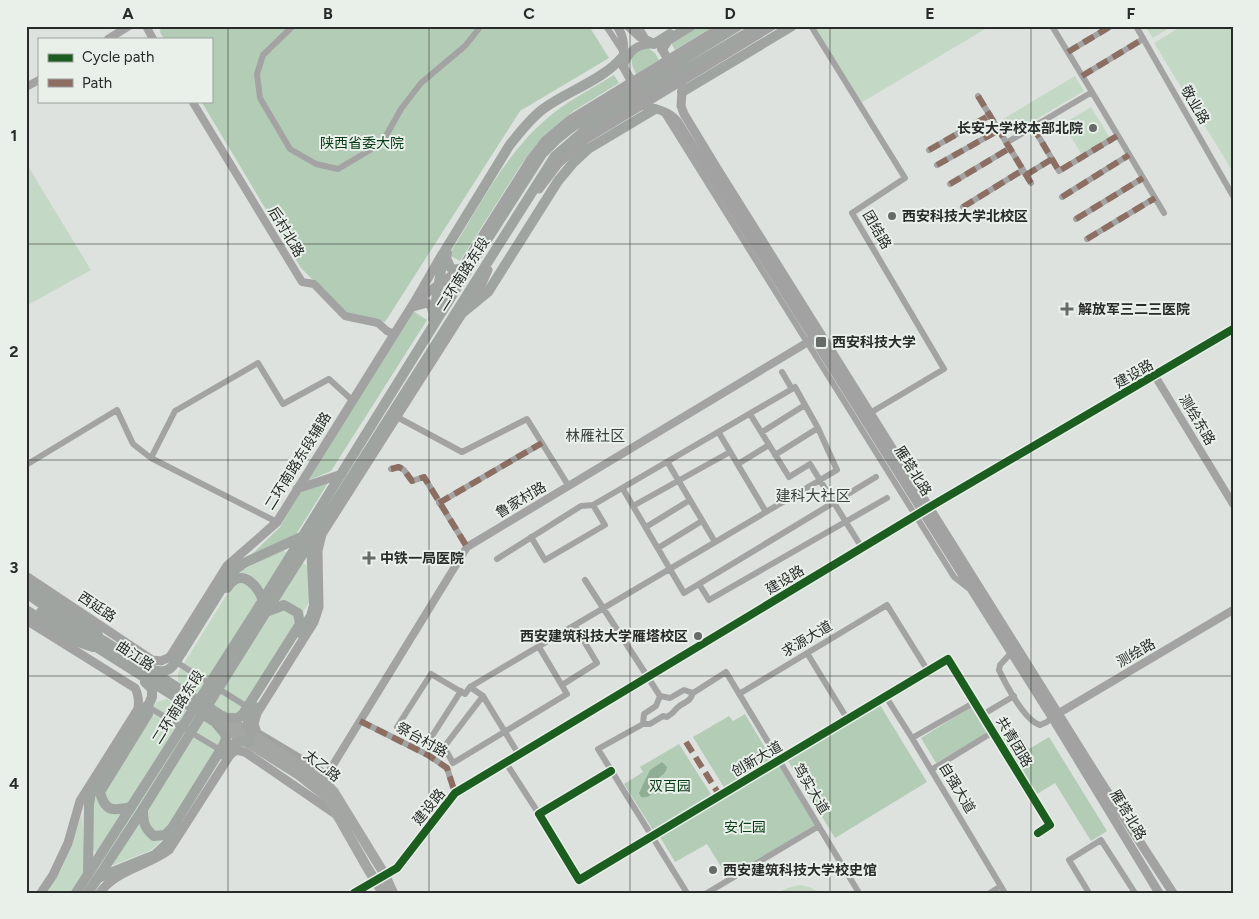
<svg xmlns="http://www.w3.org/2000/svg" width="1259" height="919" font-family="Figtree,'Noto Sans SC',sans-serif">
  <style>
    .green { fill: #c3d9c5 }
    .forest { fill: #b3ccb6 }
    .water { fill: #8fae94 }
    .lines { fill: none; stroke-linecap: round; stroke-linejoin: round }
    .minor { stroke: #a2a3a2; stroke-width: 6 }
    .tertiary { stroke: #a2a3a2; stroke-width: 8 }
    .secondary { stroke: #a1a2a1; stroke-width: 9 }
    .primary { stroke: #a3a6a3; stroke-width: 10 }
    .trunk { stroke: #a0a4a0; stroke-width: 10 }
    .secondary-bridge { stroke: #a1a2a1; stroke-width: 9 }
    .primary-bridge { stroke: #a3a6a3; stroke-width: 10 }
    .trunk-bridge { stroke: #a0a4a0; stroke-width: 10 }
    .quiet { stroke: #8d6e63; stroke-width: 6; stroke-dasharray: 12 6; stroke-linecap: butt }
    .cycleway-casing { stroke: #e9f0ea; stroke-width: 11 }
    .cycleway { stroke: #1b5e20; stroke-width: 8 }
    .grid { fill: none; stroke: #282b29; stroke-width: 1; stroke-opacity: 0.55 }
    .poi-dot { fill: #676b68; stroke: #e9f0ea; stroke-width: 2 }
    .labels { text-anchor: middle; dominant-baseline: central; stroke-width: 4; stroke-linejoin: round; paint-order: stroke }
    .street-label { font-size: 14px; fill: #282b29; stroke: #e9f0ea }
    .poi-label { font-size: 14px; font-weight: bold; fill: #282b29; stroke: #e9f0ea; text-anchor: start }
    .park-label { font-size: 14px; fill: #093a16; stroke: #e9f0ea }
    .neighbourhood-label { font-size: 15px; fill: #3b413c; stroke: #e9f0ea }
    .neatline { fill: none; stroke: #282b29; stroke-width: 2 }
    .grid-label { font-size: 16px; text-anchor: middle; font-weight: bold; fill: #282b29 }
  </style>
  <rect width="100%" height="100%" fill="#dde2de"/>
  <!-- green -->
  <path class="green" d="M 811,26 L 986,26 L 987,28 L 859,104 Z
    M 1145,26 L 1172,26 L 1153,38 Z
    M 1182,26 L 1233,26 L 1233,172 L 1154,43 Z
    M 1075,76 L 1084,91 L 1012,134 L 1003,119 Z
    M 1091,107 L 1110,138 L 1082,155 L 1063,124 Z
    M 26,163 L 91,270 L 26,306 Z
    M 283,550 L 309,567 L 310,601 L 242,713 L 230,716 L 184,687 L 178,681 L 178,673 L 242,570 Z
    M 167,699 L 219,729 L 222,740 L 160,842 L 151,850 L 114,865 L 93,850 L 92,808 L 94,801 L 157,702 Z
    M 82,814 L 85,867 L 81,877 L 71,893 L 47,893 L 62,868 Z
    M 800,885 L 809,887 L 820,893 L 776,893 L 788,888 Z"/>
  <!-- forest -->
  <path class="forest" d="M 161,26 L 589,26 L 609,58 L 520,111 L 385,322 L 347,314 L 301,268 L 201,101 L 211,101 L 211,39 L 164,39 L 160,32 Z
    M 695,26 L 714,26 L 675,50 L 670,41 Z
    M 648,48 L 655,53 L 659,60 L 636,74 C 631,64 630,60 635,51 Z
    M 614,75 L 619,83 L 572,112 L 537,144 L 521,165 L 460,261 L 449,255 C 477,210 505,155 544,121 C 565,102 591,89 614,75 Z
    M 413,311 L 427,320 L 331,471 L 305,482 Z
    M 328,483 L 295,536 L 249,557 L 280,527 L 300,493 Z
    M 880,705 L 927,782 L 835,838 L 788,761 Z
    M 971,707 L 987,733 L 936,763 L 921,738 Z
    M 745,714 L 773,761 L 725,789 L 693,737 L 729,716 L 733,721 Z
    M 1017,730 L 1029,749 L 1049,737 L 1107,831 L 1091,841 L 1055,783 L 1032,797 L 998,741 Z
    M 679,744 L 712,796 L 653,830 L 624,784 L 643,772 L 640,767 Z
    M 780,765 L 816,824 L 728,878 L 707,844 L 675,862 L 660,837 Z"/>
  <!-- water -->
  <path class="water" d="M 662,762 L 667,767 C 665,776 661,774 657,780 C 653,788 654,799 641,797 L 639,793 L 650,770 Z"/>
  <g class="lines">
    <!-- minor -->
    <path class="minor" d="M 293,26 L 263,55 L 257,74 L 260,98 L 290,149 L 316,164 L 338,169 L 382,143 L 401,109 L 421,83 L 465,46 L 481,26
      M 606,26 L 623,52
      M 639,26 L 647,40
      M 811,26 L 905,178 L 852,213 L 944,369 L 870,413
      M 1136,26 L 1233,196
      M 1068,52 L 1111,26
      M 1082,76 L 1143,39
      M 1092,92 L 1164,213
      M 978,96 L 1031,183
      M 665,115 L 954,577 L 968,588
      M 1033,127 L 1059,171 L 1117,136
      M 1006,143 L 1092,92 L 1052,26
      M 929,150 L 990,115
      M 937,165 L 999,130
      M 1026,175 L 1052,159
      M 950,184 L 1010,148
      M 1062,197 L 1129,155
      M 963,207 L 1023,170
      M 1076,219 L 1143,178
      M 1087,239 L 1155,198
      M 750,414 L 789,477 L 810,464 L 862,548
      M 397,417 L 462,452 L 527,419 L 568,485
      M 762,432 L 805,405
      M 719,433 L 766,512
      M 775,455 L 818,428
      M 151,458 L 175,411 L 258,363 L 283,404 L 329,379 L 352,400
      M 668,463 L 715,542
      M 738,464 L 769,445
      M 26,465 L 117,410 L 133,444 L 151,458 L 277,522
      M 391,469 L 399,467 L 404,470 L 412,481 L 424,477 L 467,547
      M 623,489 L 684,593 L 876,477
      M 439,503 L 542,443
      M 633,506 L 730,452
      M 646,527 L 690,500
      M 531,537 L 545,560 L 605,525 L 593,505
      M 658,548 L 702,521
      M 497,559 L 581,506 L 593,505 L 792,389 L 782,372
      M 585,580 L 660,696 L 670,698 L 684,690 L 693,693 L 726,672 L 859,893
      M 699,584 L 709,600 L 887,498
      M 807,653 L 848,720
      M 1011,653 L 1000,665 L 999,670 C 1006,685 1025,721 1040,725 L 1047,722 L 1052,717
      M 173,660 L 249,708
      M 562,685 L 597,663 L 575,626
      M 470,687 L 483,696 L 519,755
      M 739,694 L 887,605 L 928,671
      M 483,696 L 444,747 L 453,763 L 567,694 L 539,647
      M 660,696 L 656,706 L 644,714 L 643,724 L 598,749 L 687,893
      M 886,697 L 912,738 L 1005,893
      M 145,705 L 222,751
      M 982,715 L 1014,696
      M 360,721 L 428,755 L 447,768 L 455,793
      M 643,724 L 650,724 L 663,716 L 667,717 C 672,714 674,712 677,708 C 684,701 689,704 693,693
      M 397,727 L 431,674 L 465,694 L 470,687 L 837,470 L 818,428 L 795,387 L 792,389
      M 912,738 L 975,702
      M 427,744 L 461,691
      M 506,763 L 539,814
      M 931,770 L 993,732
      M 611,771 L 539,814 L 579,880 L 948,659 L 1050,825 L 1038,833
      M 354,893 L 375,881
      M 707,893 L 819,826
      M 990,893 L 1001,886
      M 1089,893 L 1069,860 L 1101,840 L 1135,893"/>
    <!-- tertiary -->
    <path class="tertiary" d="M 146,26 L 153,39
      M 108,39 L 129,26
      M 26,87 L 39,80
      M 192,101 L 302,282 L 314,284 L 345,316 L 378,323 L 387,331 L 394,334
      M 1155,376 L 1233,504
      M 1054,716 L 1233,610
      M 325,778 L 467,547 L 818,336
      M 375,881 L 397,868 L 455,793 L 928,508 L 1233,329"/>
    <!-- secondary -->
    <path class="secondary" d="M 617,26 C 625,38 624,48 623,62
      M 628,26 L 640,37 L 651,42
      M 623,66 C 629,51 637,43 654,44
      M 682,92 L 681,106 L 684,114 L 718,170 L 1099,779 L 1173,893
      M 649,107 C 660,110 669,112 677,121 L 1052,717 L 1159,893
      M 539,189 L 558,164 L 586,139 L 772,26
      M 417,300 L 462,268 L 531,159 L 545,141 L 571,119 L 723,26
      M 467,306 L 480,288 L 488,270
      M 413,307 L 427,303 L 431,306 L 433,314
      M 297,489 L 342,474
      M 26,576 L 152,660 L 161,661 L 170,657 L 227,566 L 277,522 L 415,301 L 442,254
      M 26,620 L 135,688 C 139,695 139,701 138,709 L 80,801 L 68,843 L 53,875 L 41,893
      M 330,785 L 322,772 L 257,733 L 254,724 L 257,713 L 314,622 L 319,607 L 318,551 L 322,534 L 462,314
      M 100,893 C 114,871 148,866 169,850 L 230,755 L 236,750 L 245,752 L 337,815"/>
    <!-- primary -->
    <path class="primary" d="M 304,768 L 320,779 L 334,792 L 385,875 L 393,893
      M 299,775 L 327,797 L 368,869 L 383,893"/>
    <!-- trunk -->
    <path class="trunk" d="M 654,44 L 670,34
      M 662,49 L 668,40 L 691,26
      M 682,92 L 792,26
      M 447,253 L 446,258 L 450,267 L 454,270 L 462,268 L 470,262
      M 433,319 L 444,252 L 509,146 C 519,133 530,119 543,109 C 569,90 604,80 624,55
      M 454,320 L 488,292 L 558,181 L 573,163 L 588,149 L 655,109
      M 26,583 L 77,616 L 98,635
      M 227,588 C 240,567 256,583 263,600
      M 26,593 L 46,607
      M 263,600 L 469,268 L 542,154 L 557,139 L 572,127 L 738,26
      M 26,610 L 75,641 L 93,647
      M 266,612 L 555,156 L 584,131 L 607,116 L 759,26
      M 182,652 L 232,572 L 244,563 L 301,537
      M 131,807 C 113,811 105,812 100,792 L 148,714
      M 76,893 L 131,807
      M 88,893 L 143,809"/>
    <!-- secondary-bridge -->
    <path class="secondary-bridge" d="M 662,49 L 682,84 L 682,92
      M 623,66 L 646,107"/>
    <!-- primary-bridge -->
    <path class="primary-bridge" d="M 223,716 L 304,768
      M 218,724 L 299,775"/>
    <!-- trunk-bridge -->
    <path class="trunk-bridge" d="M 46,607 L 104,641 L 219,714
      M 41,612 L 215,722 L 225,734 L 226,739 L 223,746 L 172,828 L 165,835 L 154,836 C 144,828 143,822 143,809 L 266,612 L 284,605 L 298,613 L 300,624 L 243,714 L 238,718 L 225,718
      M 300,633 L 311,616 L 314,605 L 311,544
      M 153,670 C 171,675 173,665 182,652
      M 252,735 C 245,722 247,719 255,707
      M 224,755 C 231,744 236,740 250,742
      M 131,807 L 263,600
      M 88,874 L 89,804 L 91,794 L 149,704 L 152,697 L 152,689 L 145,682
      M 98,878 L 155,855 L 170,841 L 179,827"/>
    <!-- quiet -->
    <path class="quiet" d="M 1068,52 L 1111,26
      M 1082,76 L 1143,39
      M 978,96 L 1031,183
      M 1033,127 L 1059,171 L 1117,136
      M 929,150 L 990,115
      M 937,165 L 999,130
      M 1026,175 L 1052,159
      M 950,184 L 1010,148
      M 1062,197 L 1129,155
      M 963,207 L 1023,170
      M 1076,219 L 1143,178
      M 1087,239 L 1155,198
      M 391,469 L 399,467 L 404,470 L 412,481 L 424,477 L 467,547
      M 439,503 L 542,443
      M 360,721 L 428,755 L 447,768 L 455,793
      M 686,742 L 720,796"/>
    <!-- cycleway casing -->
    <g class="cycleway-casing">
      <path id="cycleway" d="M 611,771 L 539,814 L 579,880 L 948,659 L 1050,825 L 1038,833
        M 354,893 L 397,868 L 455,793 L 928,508 L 1233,329"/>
    </g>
    <!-- cycleway -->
    <use href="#cycleway" class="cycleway"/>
  </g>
  <!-- grid -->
  <path class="grid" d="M 228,26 L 228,893M 429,26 L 429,893M 630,26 L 630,893M 830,26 L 830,893M 1031,26 L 1031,893M 26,244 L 1233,244M 26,460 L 1233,460M 26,676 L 1233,676"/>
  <!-- markers -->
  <g class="poi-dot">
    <circle cx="1093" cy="128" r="5"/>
    <circle cx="892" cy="216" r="5"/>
    <path d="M1064.5 301.5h5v5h5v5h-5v5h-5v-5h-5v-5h5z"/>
    <rect x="815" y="336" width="12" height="12" rx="2.5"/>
    <path d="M366.5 550.5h5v5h5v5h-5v5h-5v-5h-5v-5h5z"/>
    <circle cx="698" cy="636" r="5"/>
    <circle cx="713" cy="870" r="5"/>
  </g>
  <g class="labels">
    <!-- street labels -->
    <g class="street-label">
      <text transform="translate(1195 105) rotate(60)">敬业路</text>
      <text transform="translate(877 230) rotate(60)">团结路</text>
      <text transform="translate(286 232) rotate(59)">后村北路</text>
      <text transform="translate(463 274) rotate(-57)">二环南路东段</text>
      <text transform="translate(1134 374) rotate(-30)">建设路</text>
      <text transform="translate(1197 420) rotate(59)">测绘东路</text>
      <text transform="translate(298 461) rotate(-58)">二环南路东段辅路</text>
      <text transform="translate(913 471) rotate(58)">雁塔北路</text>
      <text transform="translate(521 500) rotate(-31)">鲁家村路</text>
      <text transform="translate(785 580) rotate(-31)">建设路</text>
      <text transform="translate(97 607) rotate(34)">西延路</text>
      <text transform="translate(807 639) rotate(-31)">求源大道</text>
      <text transform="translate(1136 653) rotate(-30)">测绘路</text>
      <text transform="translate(135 656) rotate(33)">曲江路</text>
      <text transform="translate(178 707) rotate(-58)">二环南路东段</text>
      <text transform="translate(422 740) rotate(29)">祭台村路</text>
      <text transform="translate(1014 742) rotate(59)">共青团路</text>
      <text transform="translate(757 759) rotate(-30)">创新大道</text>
      <text transform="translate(322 766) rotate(38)">太乙路</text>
      <text transform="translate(957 788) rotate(59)">自强大道</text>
      <text transform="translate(811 789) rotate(59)">笃实大道</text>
      <text transform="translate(429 807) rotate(-51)">建设路</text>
      <text transform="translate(1128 815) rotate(59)">雁塔北路</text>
    </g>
    <!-- poi labels -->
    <g class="poi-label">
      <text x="1083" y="128" text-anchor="end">长安大学校本部北院</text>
      <text x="902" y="216">西安科技大学北校区</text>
      <text x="1078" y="309">解放军三二三医院</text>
      <text x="832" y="342">西安科技大学</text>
      <text x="380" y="558">中铁一局医院</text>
      <text x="688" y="636" text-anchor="end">西安建筑科技大学雁塔校区</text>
      <text x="723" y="870">西安建筑科技大学校史馆</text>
    </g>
    <!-- park labels -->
    <g class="park-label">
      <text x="362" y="143">陕西省委大院</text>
      <text x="670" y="786">双百园</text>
      <text x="745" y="827">安仁园</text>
    </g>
    <!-- neighbourhood labels -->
    <g class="neighbourhood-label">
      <text x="595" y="436">林雁社区</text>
      <text x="813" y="496">建科大社区</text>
    </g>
  </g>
  <!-- border -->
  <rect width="1259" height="919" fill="none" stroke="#e9f0ea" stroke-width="55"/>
  <!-- legend -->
  <rect x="38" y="38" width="175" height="65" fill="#e9f0ea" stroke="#9ca19d"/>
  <rect x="48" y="54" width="25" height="8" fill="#1b5e20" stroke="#9ca19d"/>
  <text x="82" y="62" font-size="15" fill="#282b29">Cycle path</text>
  <rect x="48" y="79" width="25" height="8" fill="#8d6e63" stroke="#9ca19d"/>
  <text x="82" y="88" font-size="15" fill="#282b29">Path</text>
  <rect x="28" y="28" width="1204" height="864" class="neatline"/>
  <g class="grid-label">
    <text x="128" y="19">A</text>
    <text x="328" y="19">B</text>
    <text x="529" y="19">C</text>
    <text x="730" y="19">D</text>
    <text x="930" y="19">E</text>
    <text x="1131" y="19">F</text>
    <text x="14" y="141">1</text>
    <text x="14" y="357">2</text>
    <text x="14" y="573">3</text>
    <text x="14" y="789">4</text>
  </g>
</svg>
